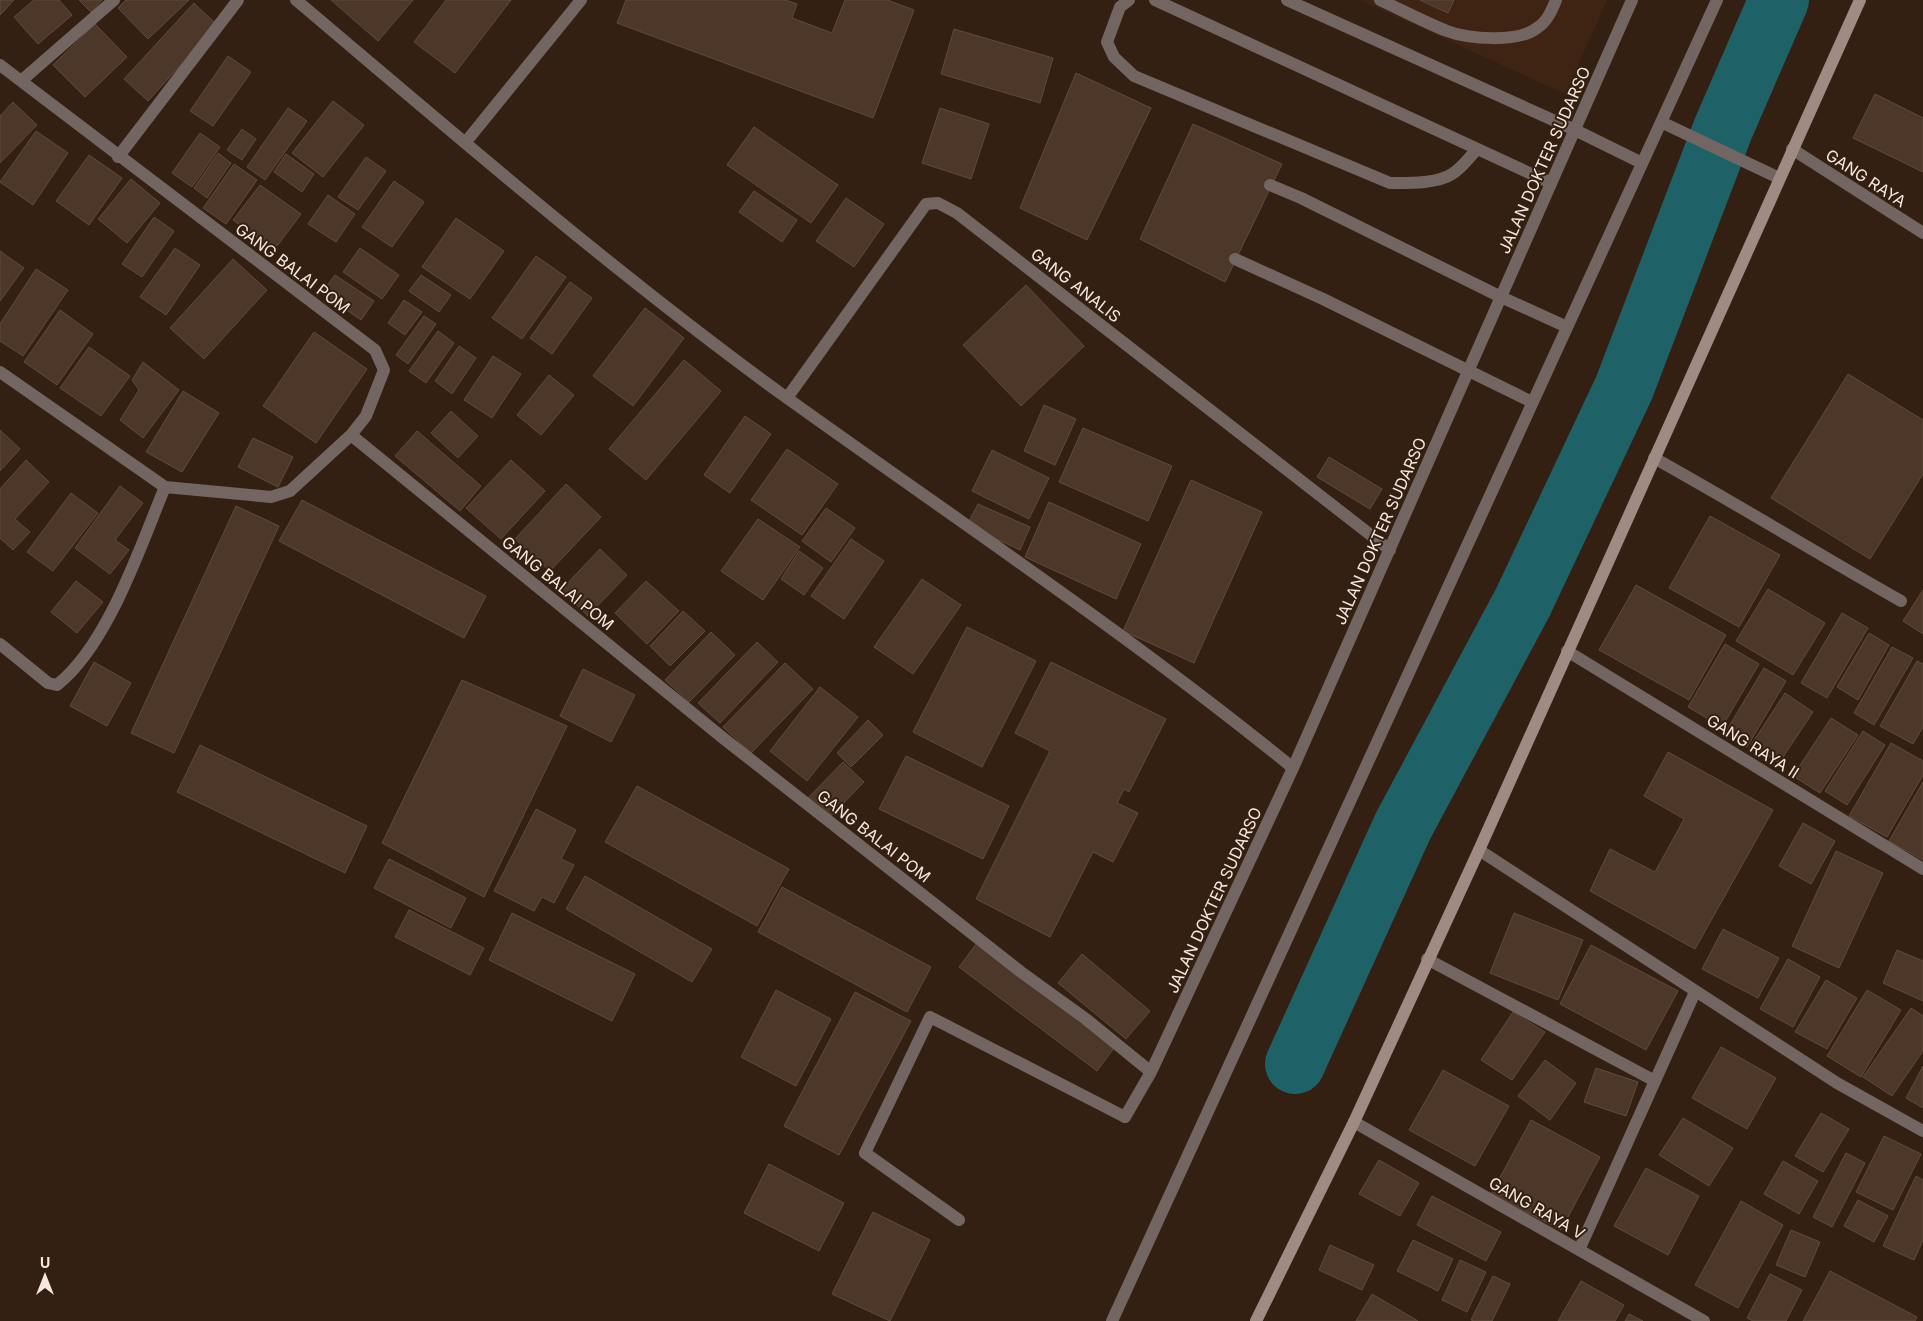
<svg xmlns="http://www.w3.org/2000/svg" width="1923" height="1321" font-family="Inter,sans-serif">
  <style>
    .built { fill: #3f2413 }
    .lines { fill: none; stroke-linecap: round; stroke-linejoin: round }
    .river { stroke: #1e6268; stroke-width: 60 }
    .building { fill: #4d3729; stroke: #614a3b }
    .lane { stroke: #736662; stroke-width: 12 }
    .street { stroke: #736662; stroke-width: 12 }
    .secondary { stroke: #a08b84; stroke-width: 12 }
    .labels { text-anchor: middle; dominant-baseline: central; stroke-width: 4; stroke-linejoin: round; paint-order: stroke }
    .street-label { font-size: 16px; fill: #f7e8df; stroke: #342012 }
  </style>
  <rect width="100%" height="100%" fill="#342012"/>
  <!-- built -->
  <path class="built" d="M 1360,0 L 1607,0 L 1565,94 Z"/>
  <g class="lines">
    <!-- river -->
    <path class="river" d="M 1295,1064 L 1403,826 L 1523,602 L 1624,388 L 1723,129 L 1779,0"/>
  </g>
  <!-- building -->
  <path class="building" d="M 0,0 L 14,0 L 0,15 Z
    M 34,0 L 59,0 L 72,15 L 38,44 L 14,17 Z
    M 79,0 L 102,0 L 91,12 Z
    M 126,0 L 189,0 L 148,39 L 118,8 Z
    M 331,0 L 413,0 L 378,41 Z
    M 446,0 L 511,0 L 455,73 L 414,42 Z
    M 626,0 L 785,0 L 797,4 L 792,18 L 832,33 L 845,0 L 887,0 L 914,10 L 873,118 L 617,23 Z
    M 1420,0 L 1454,0 L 1448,13 Z
    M 194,3 L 217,25 L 148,101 L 124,79 Z
    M 95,24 L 127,57 L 85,97 L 53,65 Z
    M 954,29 L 1053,58 L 1040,103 L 941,74 Z
    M 228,56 L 251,72 L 213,126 L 190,111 Z
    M 1076,73 L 1151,108 L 1087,240 L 1020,208 Z
    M 1875,94 L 1923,118 L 1923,172 L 1853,138 Z
    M 333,101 L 364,125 L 323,177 L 292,153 Z
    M 13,102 L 37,125 L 0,163 L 0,116 Z
    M 288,108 L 307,121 L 265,180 L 247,167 Z
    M 940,108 L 989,124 L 971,179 L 922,163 Z
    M 1193,124 L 1282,164 L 1225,282 L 1140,239 Z
    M 754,127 L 838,185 L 811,223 L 727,165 Z
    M 242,129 L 256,139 L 242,160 L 227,150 Z
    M 36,131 L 68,153 L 33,205 L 0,182 Z
    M 200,133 L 220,147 L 192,187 L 172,173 Z
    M 218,153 L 231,163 L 207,198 L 194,188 Z
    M 286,154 L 314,174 L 302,192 L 274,172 Z
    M 89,155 L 122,178 L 89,225 L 56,201 Z
    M 366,157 L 386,171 L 358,210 L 338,197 Z
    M 234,164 L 257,180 L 226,224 L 203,208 Z
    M 131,179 L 160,203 L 127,243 L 98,219 Z
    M 394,181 L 424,202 L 392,247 L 362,227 Z
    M 260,185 L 301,214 L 274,250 L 233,220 Z
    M 754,191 L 797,220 L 782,242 L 739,212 Z
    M 328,195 L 355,214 L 336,242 L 308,224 Z
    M 846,198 L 884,224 L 854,267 L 816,241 Z
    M 154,217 L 174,231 L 142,277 L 122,264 Z
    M 456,218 L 504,251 L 470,299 L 422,267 Z
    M 175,248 L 200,265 L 166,315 L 140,297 Z
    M 360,248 L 399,275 L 382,299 L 343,272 Z
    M 0,251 L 24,268 L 0,301 Z
    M 536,256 L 566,277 L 522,339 L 492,318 Z
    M 233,259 L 267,290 L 204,359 L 170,328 Z
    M 36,269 L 68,290 L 23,356 L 0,341 L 0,324 Z
    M 335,275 L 374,301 L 361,320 L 322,293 Z
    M 421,275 L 451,295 L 439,312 L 409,291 Z
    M 570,282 L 592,298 L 552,354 L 530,338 Z
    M 1026,285 L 1084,346 L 1021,406 L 963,345 Z
    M 404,300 L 422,312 L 405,335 L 388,323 Z
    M 645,308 L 684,338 L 633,406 L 593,376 Z
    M 60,310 L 93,334 L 57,385 L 24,362 Z
    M 424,316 L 436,324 L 408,364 L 396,355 Z
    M 438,331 L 454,343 L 426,383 L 409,371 Z
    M 314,332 L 367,369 L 316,443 L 263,406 Z
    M 459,346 L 476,358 L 452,394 L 435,381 Z
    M 89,347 L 130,376 L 101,416 L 60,388 Z
    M 493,356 L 521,374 L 492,418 L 464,400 Z
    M 684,360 L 721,391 L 646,480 L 609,449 Z
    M 143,362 L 179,390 L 143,438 L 120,420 L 139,390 L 132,380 Z
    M 1848,374 L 1923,420 L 1923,474 L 1870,559 L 1771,498 Z
    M 549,375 L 574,395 L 541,435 L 517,415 Z
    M 183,391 L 219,413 L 182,472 L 146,452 Z
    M 1044,405 L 1076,419 L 1055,465 L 1024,451 Z
    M 451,411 L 478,436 L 458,458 L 431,433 Z
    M 745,416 L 771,434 L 730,493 L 704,475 Z
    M 1083,428 L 1172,466 L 1148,521 L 1059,482 Z
    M 0,430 L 20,449 L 0,471 Z
    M 417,431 L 481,486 L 460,511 L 395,456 Z
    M 253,438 L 293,457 L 278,487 L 238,467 Z
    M 787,449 L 838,484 L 802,535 L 751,500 Z
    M 992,450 L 1049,478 L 1029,519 L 972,491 Z
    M 1329,457 L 1382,489 L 1370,509 L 1317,477 Z
    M 26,460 L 49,482 L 15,519 L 30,532 L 13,550 L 0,538 L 0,489 Z
    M 511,460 L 545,491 L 501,539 L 466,508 Z
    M 1191,480 L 1262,512 L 1194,663 L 1123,631 Z
    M 566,484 L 601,517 L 550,571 L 515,539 Z
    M 120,486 L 143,503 L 115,540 L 129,550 L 110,574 L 75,548 Z
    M 71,493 L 98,513 L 53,571 L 27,552 Z
    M 302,500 L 486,596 L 464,638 L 279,541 Z
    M 1049,502 L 1141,544 L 1116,599 L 1025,557 Z
    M 978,504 L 1030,527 L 1020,550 L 967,525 Z
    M 236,506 L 279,526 L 174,753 L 131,733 Z
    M 826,508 L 855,528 L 831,562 L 802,541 Z
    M 1710,516 L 1780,555 L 1739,627 L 1669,588 Z
    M 758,519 L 800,547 L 763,600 L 721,571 Z
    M 851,539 L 884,561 L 844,619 L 811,596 Z
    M 600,549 L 627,575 L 588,616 L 561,590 Z
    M 799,551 L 823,568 L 804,595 L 781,579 Z
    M 922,579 L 961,605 L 913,674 L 874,647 Z
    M 76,581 L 103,602 L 77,633 L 51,612 Z
    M 646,581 L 679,611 L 647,644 L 615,613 Z
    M 1636,585 L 1726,635 L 1689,700 L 1599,650 Z
    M 1768,589 L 1825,623 L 1793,675 L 1736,641 Z
    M 1923,590 L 1923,634 L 1903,621 Z
    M 683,611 L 705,631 L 670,666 L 650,646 Z
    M 1842,613 L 1868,628 L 1827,698 L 1801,683 Z
    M 967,627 L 1036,661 L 982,767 L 913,732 Z
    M 711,632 L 735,655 L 689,702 L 665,680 Z
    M 1869,633 L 1889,645 L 1858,700 L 1837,687 Z
    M 757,642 L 778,662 L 720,723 L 698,703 Z
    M 1725,644 L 1759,664 L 1722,727 L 1688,707 Z
    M 1892,647 L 1913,658 L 1874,725 L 1854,713 Z
    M 1917,661 L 1923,664 L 1923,727 L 1913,744 L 1880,726 Z
    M 94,662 L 131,683 L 107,726 L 70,706 Z
    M 1051,662 L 1166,719 L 1129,792 L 1124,789 L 1117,803 L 1138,813 L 1113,862 L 1093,852 L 1050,937 L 976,899 L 1050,751 L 1015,733 Z
    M 785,663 L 813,689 L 751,753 L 723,727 Z
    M 1764,668 L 1786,681 L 1747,747 L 1725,733 Z
    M 583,669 L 635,695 L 611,742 L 560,716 Z
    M 462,680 L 567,726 L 484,897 L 382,843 Z
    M 820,687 L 858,717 L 807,781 L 770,751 Z
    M 1785,693 L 1813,712 L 1779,763 L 1751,745 Z
    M 1831,718 L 1858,735 L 1820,793 L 1793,776 Z
    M 868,720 L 883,735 L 851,767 L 837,753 Z
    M 1863,731 L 1885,745 L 1847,805 L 1825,791 Z
    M 1891,743 L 1923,761 L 1923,775 L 1887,837 L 1849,816 Z
    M 200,745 L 367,826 L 345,873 L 177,792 Z
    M 1668,752 L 1773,810 L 1695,949 L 1590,891 L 1610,849 L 1655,872 L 1684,819 L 1644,796 Z
    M 906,756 L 1009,806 L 983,859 L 879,809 Z
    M 843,762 L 864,782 L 829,818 L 808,798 Z
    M 1923,782 L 1923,860 L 1889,841 Z
    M 637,786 L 789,869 L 757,926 L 605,842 Z
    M 536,809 L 576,830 L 561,859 L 574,865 L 554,903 L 542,897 L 534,911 L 494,891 Z
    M 1803,823 L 1835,841 L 1811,884 L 1779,866 Z
    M 1836,851 L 1883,873 L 1839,968 L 1792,946 Z
    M 389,859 L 466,898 L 451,928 L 374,888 Z
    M 585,876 L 712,949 L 692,982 L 566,909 Z
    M 782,887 L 931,967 L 907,1012 L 758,932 Z
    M 409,910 L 484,948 L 470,975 L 395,937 Z
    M 512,913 L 635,974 L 612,1021 L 489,960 Z
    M 1514,913 L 1583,940 L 1558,1000 L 1490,973 Z
    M 1723,929 L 1779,958 L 1758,998 L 1702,969 Z
    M 977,943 L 1114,1048 L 1097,1071 L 959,967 Z
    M 1591,945 L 1678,991 L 1646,1050 L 1560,1004 Z
    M 1897,950 L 1923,961 L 1923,1001 L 1883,983 Z
    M 1082,954 L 1150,1011 L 1126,1039 L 1058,983 Z
    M 1788,959 L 1820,977 L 1793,1027 L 1760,1009 Z
    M 1826,980 L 1857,998 L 1827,1049 L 1795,1032 Z
    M 776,990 L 831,1019 L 796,1086 L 741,1057 Z
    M 1867,990 L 1901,1010 L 1861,1077 L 1827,1056 Z
    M 855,992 L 911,1021 L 839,1155 L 784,1126 Z
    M 1911,1008 L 1923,1016 L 1923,1051 L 1892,1096 L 1863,1077 Z
    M 1513,1012 L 1545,1032 L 1512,1080 L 1481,1060 Z
    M 1721,1047 L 1776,1078 L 1747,1129 L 1692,1098 Z
    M 1545,1060 L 1576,1083 L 1550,1120 L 1518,1096 Z
    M 1923,1066 L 1923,1108 L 1906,1098 Z
    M 1596,1068 L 1638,1082 L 1626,1116 L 1584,1102 Z
    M 1443,1070 L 1509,1106 L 1475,1166 L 1409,1130 Z
    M 1821,1113 L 1849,1129 L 1823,1172 L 1795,1156 Z
    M 1683,1118 L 1733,1148 L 1709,1186 L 1659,1155 Z
    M 1531,1120 L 1600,1157 L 1561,1230 L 1491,1194 Z
    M 1884,1136 L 1921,1154 L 1893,1210 L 1856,1192 Z
    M 1846,1153 L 1865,1163 L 1832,1227 L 1813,1217 Z
    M 1379,1160 L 1419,1183 L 1400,1216 L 1359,1194 Z
    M 1783,1161 L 1818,1181 L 1799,1214 L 1764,1194 Z
    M 769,1164 L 844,1203 L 819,1251 L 744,1213 Z
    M 1646,1168 L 1699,1196 L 1668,1255 L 1614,1226 Z
    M 1916,1176 L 1923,1180 L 1923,1240 L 1914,1260 L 1883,1246 Z
    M 1432,1196 L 1501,1232 L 1486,1261 L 1417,1225 Z
    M 1858,1200 L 1888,1216 L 1874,1242 L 1844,1226 Z
    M 1741,1201 L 1783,1225 L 1738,1308 L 1695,1285 Z
    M 873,1212 L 930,1240 L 890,1321 L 832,1294 Z
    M 1791,1230 L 1820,1242 L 1805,1277 L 1776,1265 Z
    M 1413,1240 L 1453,1259 L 1438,1291 L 1397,1271 Z
    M 1330,1245 L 1374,1265 L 1362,1290 L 1319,1270 Z
    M 1460,1260 L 1486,1272 L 1467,1312 L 1442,1300 Z
    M 1830,1271 L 1917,1317 L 1915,1321 L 1803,1321 Z
    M 1770,1274 L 1802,1290 L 1786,1321 L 1753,1321 L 1747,1318 Z
    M 1493,1276 L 1510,1284 L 1492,1321 L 1474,1321 L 1471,1320 Z
    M 1581,1281 L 1624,1305 L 1615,1321 L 1558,1321 Z
    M 1372,1294 L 1418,1321 L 1356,1321 Z
    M 1629,1314 L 1643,1321 L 1625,1321 Z"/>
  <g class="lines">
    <!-- lane -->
    <path class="lane" d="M 1129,0 L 1120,7 L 1107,42 L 1114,57 L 1134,76 L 1390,183 C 1407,183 1437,184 1452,174 C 1462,168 1469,158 1477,149
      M 1155,0 L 1551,183
      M 1380,0 C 1402,10 1424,22 1447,31 C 1468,39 1518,43 1537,28 C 1547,22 1552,10 1556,0
      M 1270,185 L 1301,198 L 1501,297
      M 1235,259 L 1323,299 L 1469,371
      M 1654,458 C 1737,504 1818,554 1901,601
      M 959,1220 L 865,1153 L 930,1017 L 1125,1117"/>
    <!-- street -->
    <path class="street" d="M 296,0 C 457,136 616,274 787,398 C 957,520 1131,636 1293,768
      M 1287,0 L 1575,130 L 1642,163
      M 0,65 L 375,350 L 384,370 L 366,416 L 351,435 L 723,738 L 1021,972 L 1086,1019 L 1151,1072 L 1125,1117
      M 21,81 L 114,0
      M 1661,122 L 1779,178
      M 465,143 L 581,0
      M 1792,149 L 1923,233
      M 118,157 L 238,0
      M 1501,297 L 1567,327
      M 1469,371 L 1532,402
      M 0,372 L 165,487 L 271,497 L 290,491 L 351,435
      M 787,398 L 926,204 L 938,203 L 957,213 L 1390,550
      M 0,644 L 48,683 L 57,685 C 108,645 140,547 165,487
      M 1567,651 L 1923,869
      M 1479,850 L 1837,1083 L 1923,1131
      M 1427,959 L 1655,1081
      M 1151,1072 L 1293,768 L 1632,0
      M 1354,1122 L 1704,1321
      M 1579,1250 L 1695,992
      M 1112,1321 L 1717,0"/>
    <!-- secondary -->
    <path class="secondary" d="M 1256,1321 L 1354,1122 L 1479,850 L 1860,0"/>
  </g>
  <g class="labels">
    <!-- street labels -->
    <g class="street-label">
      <text transform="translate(1544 160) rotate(-66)">JALAN DOKTER SUDARSO</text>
      <text transform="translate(1866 178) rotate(33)">GANG RAYA</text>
      <text transform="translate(293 268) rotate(37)">GANG BALAI POM</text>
      <text transform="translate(1076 285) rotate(38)">GANG ANALIS</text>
      <text transform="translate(1380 531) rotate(-66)">JALAN DOKTER SUDARSO</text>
      <text transform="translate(558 583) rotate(39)">GANG BALAI POM</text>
      <text transform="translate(1753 746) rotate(32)">GANG RAYA II</text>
      <text transform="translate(874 836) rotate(38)">GANG BALAI POM</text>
      <text transform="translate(1214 900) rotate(-65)">JALAN DOKTER SUDARSO</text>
      <text transform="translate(1537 1208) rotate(30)">GANG RAYA V</text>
    </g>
  </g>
  <!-- north arrow -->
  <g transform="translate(45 1276)" stroke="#342012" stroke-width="4" paint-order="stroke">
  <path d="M0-4L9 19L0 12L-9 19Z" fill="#f7e8df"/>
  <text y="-8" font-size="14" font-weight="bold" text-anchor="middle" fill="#f7e8df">U</text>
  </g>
</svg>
